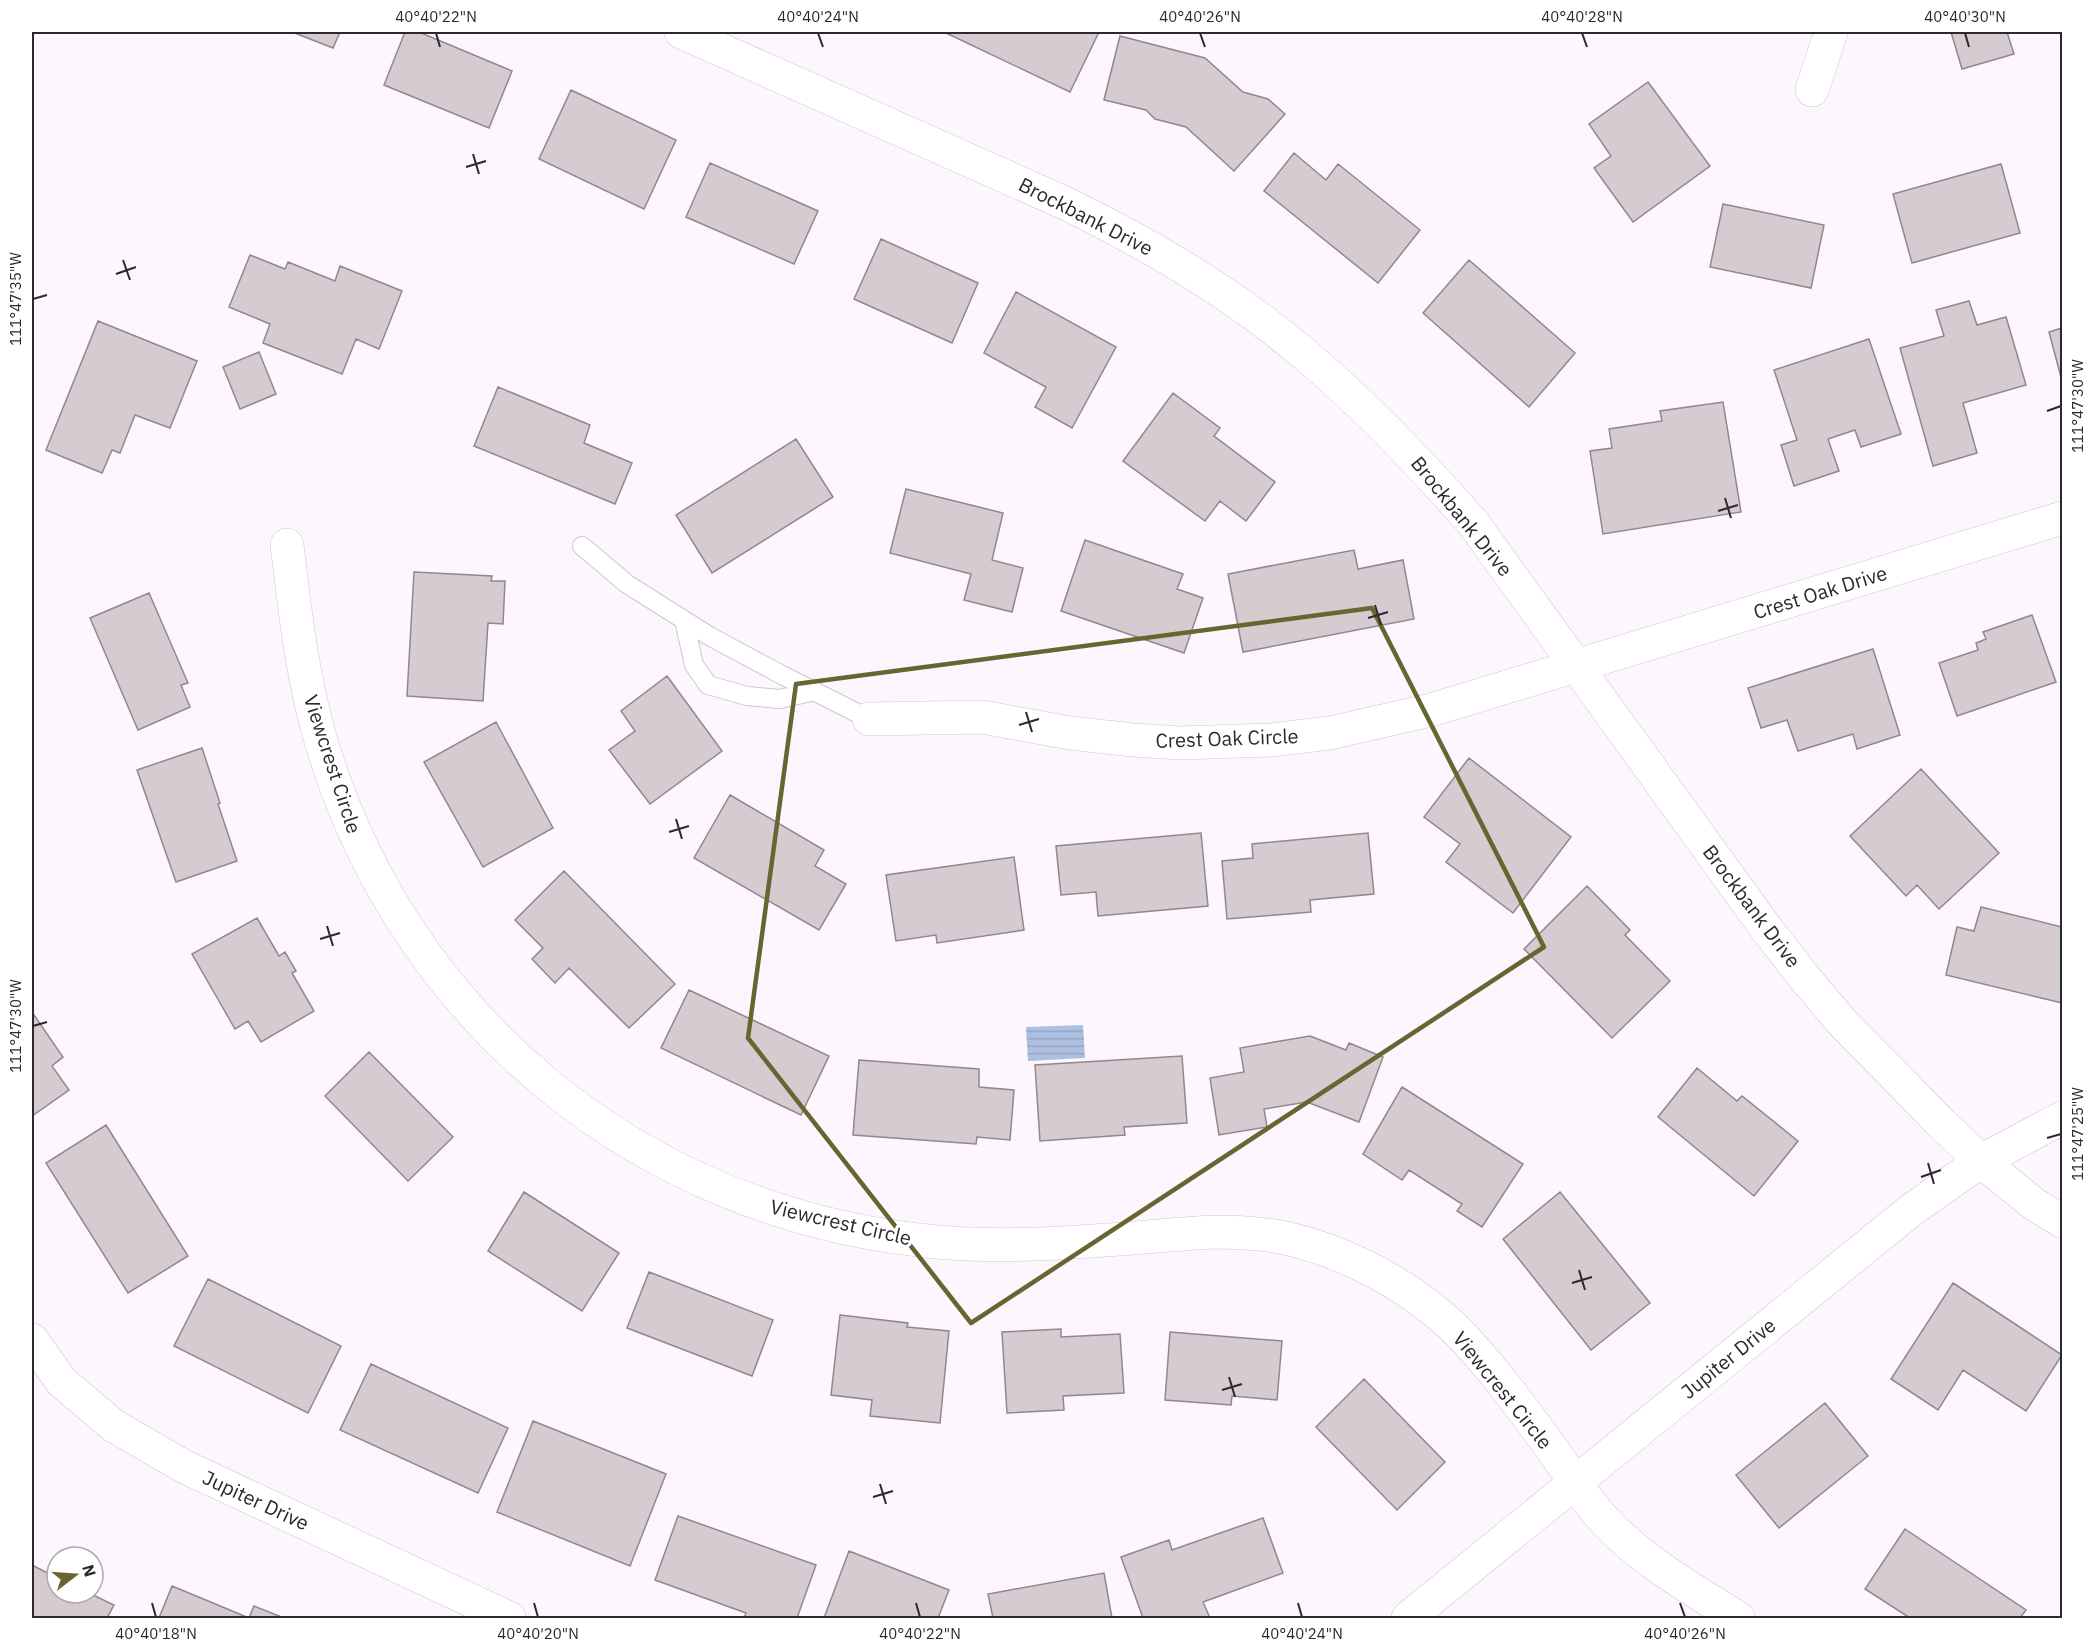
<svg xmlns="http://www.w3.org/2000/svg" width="2094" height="1650" font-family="'IBM Plex Sans',sans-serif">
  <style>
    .water { fill: url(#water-rules) }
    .building { fill: #d6cbd0; stroke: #92878c; stroke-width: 1.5 }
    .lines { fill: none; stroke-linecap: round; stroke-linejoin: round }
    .service-casing { stroke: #cec7cf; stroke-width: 20 }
    .minor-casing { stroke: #cec7cf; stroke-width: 34 }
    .service { stroke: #fff; stroke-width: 18 }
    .minor { stroke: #fff; stroke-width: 33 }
    .marked { fill: none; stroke: #686531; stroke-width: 4.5; stroke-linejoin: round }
    .ticks { fill: none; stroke: #2b292c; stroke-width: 2 }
    .labels { text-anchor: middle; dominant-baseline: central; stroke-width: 6; stroke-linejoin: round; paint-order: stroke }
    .street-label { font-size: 20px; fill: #2b292c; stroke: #fff }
    .neatline { fill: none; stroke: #2b292c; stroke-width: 2 }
    .ticks-label { font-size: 15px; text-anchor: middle; fill: #2b292c }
  </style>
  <defs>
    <pattern id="water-rules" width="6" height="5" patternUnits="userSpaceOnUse" patternTransform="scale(1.5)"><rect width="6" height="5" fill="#adc0e2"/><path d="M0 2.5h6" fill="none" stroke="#95a5c2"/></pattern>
  </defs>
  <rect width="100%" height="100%" fill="#fdf6ff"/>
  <!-- water -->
  <path class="water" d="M 1083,1025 L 1085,1058 L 1028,1061 L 1026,1027 Z"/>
  <!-- building -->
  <path class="building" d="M 292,32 L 340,32 L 333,48 Z
    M 405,32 L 419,32 L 512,71 L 489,128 L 384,85 Z
    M 944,32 L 1099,32 L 1070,92 Z
    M 1951,32 L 2007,32 L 2014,54 L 1962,69 Z
    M 1120,36 L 1205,58 L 1243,92 L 1268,99 L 1285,114 L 1234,171 L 1186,127 L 1155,119 L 1146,110 L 1104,100 Z
    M 1648,82 L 1710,166 L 1633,222 L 1594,168 L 1611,156 L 1589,124 Z
    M 571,90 L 676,140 L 644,209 L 539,159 Z
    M 1294,153 L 1326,180 L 1338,164 L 1420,230 L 1378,283 L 1264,191 Z
    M 710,163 L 818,211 L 794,264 L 686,217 Z
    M 2001,164 L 2020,233 L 1912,263 L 1893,194 Z
    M 1723,204 L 1824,225 L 1811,288 L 1710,267 Z
    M 881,239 L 978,283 L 952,343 L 854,299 Z
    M 250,255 L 285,269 L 288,262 L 335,281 L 340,266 L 402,291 L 379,349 L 356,339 L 342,374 L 263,343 L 270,324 L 229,307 Z
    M 1469,260 L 1575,353 L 1529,407 L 1423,313 Z
    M 1016,292 L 1116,347 L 1072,428 L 1035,407 L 1046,387 L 984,353 Z
    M 1969,301 L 1977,325 L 2006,317 L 2026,385 L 1963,403 L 1977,453 L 1933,466 L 1900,348 L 1944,336 L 1936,310 Z
    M 98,321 L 197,361 L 170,428 L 135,415 L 120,453 L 112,450 L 102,473 L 46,450 Z
    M 2062,328 L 2062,381 L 2049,332 Z
    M 1869,339 L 1901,434 L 1861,447 L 1855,430 L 1828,439 L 1839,471 L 1794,486 L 1781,445 L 1797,440 L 1774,370 Z
    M 259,352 L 276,394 L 240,409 L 223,367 Z
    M 498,387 L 590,425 L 584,443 L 632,463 L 615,504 L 474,446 Z
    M 1173,393 L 1220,428 L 1214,436 L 1275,482 L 1246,521 L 1220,501 L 1205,521 L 1123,461 Z
    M 1723,402 L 1741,512 L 1603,534 L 1590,451 L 1612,448 L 1609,429 L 1662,421 L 1660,411 Z
    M 796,439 L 833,497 L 712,573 L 676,515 Z
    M 906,489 L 1003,513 L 992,560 L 1023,568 L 1012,612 L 964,600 L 971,574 L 890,553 Z
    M 1085,540 L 1183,574 L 1177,589 L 1203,598 L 1184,653 L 1061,611 Z
    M 1354,550 L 1358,569 L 1403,560 L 1414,619 L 1243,652 L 1228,574 Z
    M 414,572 L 492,576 L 491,581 L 505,581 L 503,624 L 488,623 L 483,701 L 407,696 Z
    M 149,593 L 188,683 L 181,685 L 190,707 L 138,730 L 90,618 Z
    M 2032,615 L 2056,682 L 1957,716 L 1939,663 L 1978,650 L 1976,643 L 1986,639 L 1983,632 Z
    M 1873,649 L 1900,735 L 1857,749 L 1853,734 L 1798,751 L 1787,720 L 1761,728 L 1748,688 Z
    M 667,676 L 722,751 L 650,804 L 609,750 L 635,731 L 621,711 Z
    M 496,722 L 553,828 L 483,867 L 424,762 Z
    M 202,748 L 220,803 L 218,804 L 237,861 L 176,882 L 137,770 Z
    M 1469,758 L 1571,837 L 1513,913 L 1446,862 L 1460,844 L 1424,817 Z
    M 1921,769 L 1999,853 L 1939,909 L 1917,885 L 1906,896 L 1850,836 Z
    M 730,795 L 824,850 L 815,866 L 846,884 L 819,930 L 694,858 Z
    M 1201,833 L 1208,906 L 1098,916 L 1096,892 L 1061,895 L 1056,846 Z
    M 1368,833 L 1374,894 L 1310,900 L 1311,912 L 1227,919 L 1222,861 L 1253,858 L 1252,844 Z
    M 1014,857 L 1024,930 L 937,943 L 936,935 L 896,941 L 886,875 Z
    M 564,871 L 675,984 L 629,1028 L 569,968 L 555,983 L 532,959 L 543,948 L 515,920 Z
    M 1587,886 L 1630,930 L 1625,935 L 1670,981 L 1612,1038 L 1524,949 Z
    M 1981,907 L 2062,927 L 2062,1003 L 1946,975 L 1957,927 L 1974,931 Z
    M 257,918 L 279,956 L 285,952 L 296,971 L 292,973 L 314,1011 L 261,1042 L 248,1021 L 235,1029 L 192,954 Z
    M 689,990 L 829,1056 L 801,1115 L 661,1048 Z
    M 32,1012 L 63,1057 L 52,1066 L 69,1090 L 32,1116 Z
    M 1310,1036 L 1346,1050 L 1349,1043 L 1383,1057 L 1359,1122 L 1307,1102 L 1264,1109 L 1267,1127 L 1219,1135 L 1210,1078 L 1244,1072 L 1240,1048 Z
    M 369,1052 L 453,1137 L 408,1181 L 325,1096 Z
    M 1182,1056 L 1187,1123 L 1124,1127 L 1125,1135 L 1040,1141 L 1035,1065 Z
    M 859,1060 L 979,1069 L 979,1087 L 1014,1090 L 1010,1140 L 977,1137 L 976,1144 L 853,1135 Z
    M 1697,1068 L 1737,1101 L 1742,1096 L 1798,1141 L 1754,1196 L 1658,1117 Z
    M 1402,1087 L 1523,1164 L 1482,1227 L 1457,1211 L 1462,1204 L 1409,1170 L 1402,1180 L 1363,1154 Z
    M 106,1125 L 188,1256 L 128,1293 L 46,1163 Z
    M 524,1192 L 619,1253 L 582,1311 L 488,1251 Z
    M 1560,1192 L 1650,1303 L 1591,1350 L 1503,1239 Z
    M 649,1272 L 773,1320 L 752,1376 L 627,1328 Z
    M 208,1279 L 341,1346 L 308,1413 L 174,1346 Z
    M 1953,1283 L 2062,1355 L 2026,1411 L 1963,1370 L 1938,1410 L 1891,1379 Z
    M 840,1315 L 908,1323 L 907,1327 L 949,1331 L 940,1423 L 870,1416 L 872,1400 L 831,1395 Z
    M 1061,1329 L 1061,1337 L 1120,1334 L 1124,1393 L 1063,1396 L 1064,1410 L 1007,1413 L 1002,1332 Z
    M 1170,1332 L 1282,1341 L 1277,1400 L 1232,1396 L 1231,1405 L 1165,1400 Z
    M 371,1364 L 508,1428 L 478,1493 L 340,1430 Z
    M 1364,1379 L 1445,1462 L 1397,1510 L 1316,1427 Z
    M 1825,1403 L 1868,1456 L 1779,1528 L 1736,1475 Z
    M 533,1421 L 666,1474 L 630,1566 L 497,1512 Z
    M 678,1516 L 816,1565 L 797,1618 L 744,1618 L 746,1613 L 655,1580 Z
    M 1263,1518 L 1283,1573 L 1203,1602 L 1210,1618 L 1143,1618 L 1121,1557 L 1169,1540 L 1172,1550 Z
    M 1905,1529 L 2026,1610 L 2020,1618 L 1910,1618 L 1865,1589 Z
    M 849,1551 L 949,1590 L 938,1618 L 824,1618 Z
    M 32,1565 L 57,1578 L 57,1593 L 89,1593 L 114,1605 L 107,1618 L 32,1618 Z
    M 1104,1573 L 1112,1618 L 993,1618 L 988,1594 Z
    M 172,1586 L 249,1618 L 254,1606 L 284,1618 L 159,1618 Z"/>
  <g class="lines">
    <!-- service casing -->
    <g class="service-casing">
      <path id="service" d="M 582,546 L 627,584 L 711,637 L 782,675 L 869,719
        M 684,620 L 694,665 L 708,685 L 747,696 L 780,699 L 815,691"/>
    </g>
    <!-- minor casing -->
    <g class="minor-casing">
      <path id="minor" d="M 681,32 L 1067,204 C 1153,246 1236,295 1309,358 C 1368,408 1421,464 1473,523 L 1768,931 L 1804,977 L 1841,1021 L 1942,1124 L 1981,1161 L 2034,1204 L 2062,1221
        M 1812,90 L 1831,32
        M 287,545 C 295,611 302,677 321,741 C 403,1018 640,1212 927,1241 C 1022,1251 1118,1238 1212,1232 C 1233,1232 1254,1233 1275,1236 C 1339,1248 1405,1282 1452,1326 C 1486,1359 1516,1400 1544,1438 C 1565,1466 1583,1498 1606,1522 C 1644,1562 1692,1589 1738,1618
        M 869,719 L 982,717 L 1070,733 L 1133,740 L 1180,743 L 1271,740 L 1330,733 L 1431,710 L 2062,518
        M 32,1340 L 62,1382 L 114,1426 L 185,1467 L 509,1618
        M 1408,1618 L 1910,1211 L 1981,1161 L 2062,1118"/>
    </g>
    <!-- service -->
    <use href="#service" class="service"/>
    <!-- minor -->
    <use href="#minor" class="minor"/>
  </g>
  <!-- marked area -->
  <path class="marked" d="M 1372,608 L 1544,947 L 971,1323 L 748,1038 L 796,684 Z"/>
  <!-- ticks -->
  <path class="ticks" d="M 436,33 L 440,47M 818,33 L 823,47M 1200,33 L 1205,47M 1582,33 L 1587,47M 1965,33 L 1969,47M 473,154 L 479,174M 466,167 L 486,161M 123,260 L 130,280M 116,274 L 136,267M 33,299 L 47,295M 2047,411 L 2061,406M 1725,498 L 1731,518M 1718,511 L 1738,505M 1375,605 L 1381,625M 1368,618 L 1388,612M 1026,712 L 1032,732M 1019,725 L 1039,719M 676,819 L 682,839M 669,832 L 689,826M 327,926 L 333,946M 320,939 L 340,933M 33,1026 L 47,1022M 2047,1138 L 2061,1134M 1928,1163 L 1934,1184M 1921,1177 L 1941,1170M 1579,1270 L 1585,1290M 1572,1283 L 1592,1277M 1229,1377 L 1235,1397M 1222,1390 L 1242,1384M 880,1484 L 886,1504M 873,1497 L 893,1491M 152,1603 L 156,1617M 534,1603 L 538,1617M 916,1603 L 920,1617M 1298,1603 L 1302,1617M 1680,1603 L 1685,1617"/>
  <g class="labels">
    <!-- street labels -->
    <g class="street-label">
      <text transform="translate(1086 216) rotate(27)">Brockbank Drive</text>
      <text transform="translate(1462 516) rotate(51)">Brockbank Drive</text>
      <text transform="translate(1820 592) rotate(-17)">Crest Oak Drive</text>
      <text transform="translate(1227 738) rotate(-2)">Crest Oak Circle</text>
      <text transform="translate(333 764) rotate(72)">Viewcrest Circle</text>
      <text transform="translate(1752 906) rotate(53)">Brockbank Drive</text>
      <text transform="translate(841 1222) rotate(13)">Viewcrest Circle</text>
      <text transform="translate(1728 1358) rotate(-39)">Jupiter Drive</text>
      <text transform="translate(1503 1390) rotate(51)">Viewcrest Circle</text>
      <text transform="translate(256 1500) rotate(25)">Jupiter Drive</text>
    </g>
  </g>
  <!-- border -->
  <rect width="2094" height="1650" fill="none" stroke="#ffffff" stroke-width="66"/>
  <!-- north arrow -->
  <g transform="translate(75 1575) rotate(73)"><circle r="28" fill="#ffffff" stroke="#aaa9ab" stroke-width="1.5"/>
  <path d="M0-4.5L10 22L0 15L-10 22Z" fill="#686531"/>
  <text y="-9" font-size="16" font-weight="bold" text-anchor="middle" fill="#2b292c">N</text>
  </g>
  <rect x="33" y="33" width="2028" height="1584" class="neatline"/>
  <g class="ticks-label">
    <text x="436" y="22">40°40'22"N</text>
    <text x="818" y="22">40°40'24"N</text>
    <text x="1200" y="22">40°40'26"N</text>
    <text x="1582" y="22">40°40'28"N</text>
    <text x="1965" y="22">40°40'30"N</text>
    <text transform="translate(16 299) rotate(-90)" y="5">111°47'35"W</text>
    <text transform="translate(2078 406) rotate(-90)" y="5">111°47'30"W</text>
    <text transform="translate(16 1026) rotate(-90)" y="5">111°47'30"W</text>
    <text transform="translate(2078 1134) rotate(-90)" y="5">111°47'25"W</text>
    <text x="156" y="1639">40°40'18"N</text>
    <text x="538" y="1639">40°40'20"N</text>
    <text x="920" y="1639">40°40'22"N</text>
    <text x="1302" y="1639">40°40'24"N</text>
    <text x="1685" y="1639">40°40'26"N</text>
  </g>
</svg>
